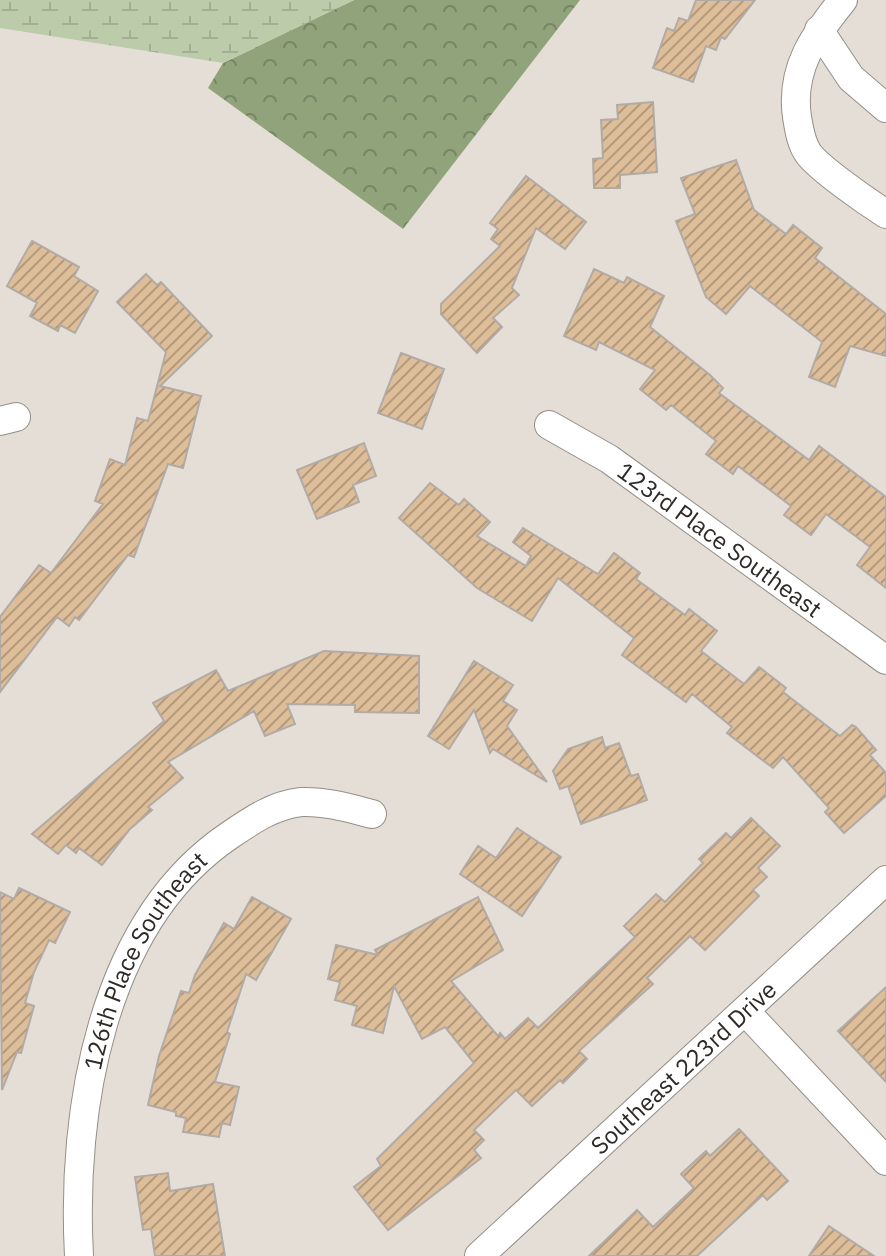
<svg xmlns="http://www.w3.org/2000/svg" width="886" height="1256" font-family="'IBM Plex Sans',sans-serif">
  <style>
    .forest { fill: url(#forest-crowns) }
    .wetland { fill: url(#wetland-marsh) }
    .building { fill: url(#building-hatch); stroke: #b2aba5; stroke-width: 2 }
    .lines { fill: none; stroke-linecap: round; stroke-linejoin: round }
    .street-casing { stroke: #948f88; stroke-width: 30 }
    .street { stroke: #fff; stroke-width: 28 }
    .labels { text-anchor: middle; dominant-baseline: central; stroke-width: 6; stroke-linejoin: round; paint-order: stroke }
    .street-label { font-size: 24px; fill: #2d2a28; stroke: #fff }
  </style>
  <defs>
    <pattern id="forest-crowns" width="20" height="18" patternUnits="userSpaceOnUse" patternTransform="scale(2)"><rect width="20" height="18" fill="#90a37a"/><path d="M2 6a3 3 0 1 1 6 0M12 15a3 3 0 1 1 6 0" fill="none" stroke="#768564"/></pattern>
    <pattern id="wetland-marsh" width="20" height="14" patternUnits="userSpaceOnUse" patternTransform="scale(2)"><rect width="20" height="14" fill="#bcccaa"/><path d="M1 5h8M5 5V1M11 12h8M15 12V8" fill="none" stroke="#a2af92"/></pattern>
    <pattern id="building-hatch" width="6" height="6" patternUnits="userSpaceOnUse" patternTransform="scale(2)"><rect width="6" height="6" fill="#debd99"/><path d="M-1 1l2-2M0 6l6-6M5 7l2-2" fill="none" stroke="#b49a7d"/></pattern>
  </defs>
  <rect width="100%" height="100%" fill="#e5ded7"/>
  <!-- forest -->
  <path class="forest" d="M 354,0 L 580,0 L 403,229 L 208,88 L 223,63 Z"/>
  <!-- wetland -->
  <path class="wetland" d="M 0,0 L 354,0 L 223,63 L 0,28 Z"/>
  <!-- building -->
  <path class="building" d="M 696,0 L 755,0 L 725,39 L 721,37 L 716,50 L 706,46 L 693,82 L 653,68 L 667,28 L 674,31 L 679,18 L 688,21 Z
    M 653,102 L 657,172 L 620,175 L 620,188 L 594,188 L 593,159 L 603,158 L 601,120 L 618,119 L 617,105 Z
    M 736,160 L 754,210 L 786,234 L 793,225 L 822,248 L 815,258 L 886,314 L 886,356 L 850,346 L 835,387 L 809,377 L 822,342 L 750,286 L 726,314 L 706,297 L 676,221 L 695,214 L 681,178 Z
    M 526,176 L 586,222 L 565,249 L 536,228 L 512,288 L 519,295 L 493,318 L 502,327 L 477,353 L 441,314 L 441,304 L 500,246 L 491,239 L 498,229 L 490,223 Z
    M 32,241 L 79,267 L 74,276 L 98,291 L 75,333 L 60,325 L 58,331 L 30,316 L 37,303 L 7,286 Z
    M 594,269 L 624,283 L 627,277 L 664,296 L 650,327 L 710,375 L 723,388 L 719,393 L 809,460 L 819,446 L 886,497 L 886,588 L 857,565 L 870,547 L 826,514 L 811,535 L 784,515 L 791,506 L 738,466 L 733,474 L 706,454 L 716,441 L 671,405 L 666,410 L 640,389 L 655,370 L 599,342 L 596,350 L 564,336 Z
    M 146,274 L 157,285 L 161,282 L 212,336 L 160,386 L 201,396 L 183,468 L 168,464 L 134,557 L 128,555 L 79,620 L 75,617 L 69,626 L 57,617 L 0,692 L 0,617 L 39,565 L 51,573 L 103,504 L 95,501 L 110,459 L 125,465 L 137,418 L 148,421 L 166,352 L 117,302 Z
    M 401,353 L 444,369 L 422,429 L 378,413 Z
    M 364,443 L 376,476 L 353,485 L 359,502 L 317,519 L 297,470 Z
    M 430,483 L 459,505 L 464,499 L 490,522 L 477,536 L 526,566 L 531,556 L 513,542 L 523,528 L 598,574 L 614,553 L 640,573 L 636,579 L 685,615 L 689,609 L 717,631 L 701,651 L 744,684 L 759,667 L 786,688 L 783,692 L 840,736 L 852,725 L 856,727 L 876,750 L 870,755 L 886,773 L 886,796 L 844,833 L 825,812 L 829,808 L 783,757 L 773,768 L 727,733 L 732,727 L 692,694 L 686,702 L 622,655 L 634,638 L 558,578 L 532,621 L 477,588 L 399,518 Z
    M 324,651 L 419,656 L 419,713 L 355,712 L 355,705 L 287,704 L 295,724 L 265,736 L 254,711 L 168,762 L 183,778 L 148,807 L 152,810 L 130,829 L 102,865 L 79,848 L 76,853 L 66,845 L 58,854 L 32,834 L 164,721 L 153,703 L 216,670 L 228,691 Z
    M 474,661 L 513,685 L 503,701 L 517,710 L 507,726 L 547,782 L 493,749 L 490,753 L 474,710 L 449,749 L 428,736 Z
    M 602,737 L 605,748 L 619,743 L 631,776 L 638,774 L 647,800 L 581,824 L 568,786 L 560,789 L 553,771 L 568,749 Z
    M 751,818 L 780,846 L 758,868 L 767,877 L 753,890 L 759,896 L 705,950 L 690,936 L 647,978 L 653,984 L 579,1051 L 587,1059 L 563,1083 L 560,1080 L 532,1106 L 516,1090 L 474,1130 L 484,1140 L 474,1150 L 481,1158 L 388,1230 L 354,1187 L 381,1166 L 377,1159 L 474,1063 L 445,1027 L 422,1039 L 394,986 L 383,1033 L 352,1025 L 357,1006 L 335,1000 L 340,982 L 328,979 L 336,945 L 378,955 L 375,950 L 478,897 L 503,950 L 451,981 L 498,1036 L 500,1033 L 505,1039 L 528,1018 L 538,1028 L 635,937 L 624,926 L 656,894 L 665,902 L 703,863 L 699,859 L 726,833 L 731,838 Z
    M 517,828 L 561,857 L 522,916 L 460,874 L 478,846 L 496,858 Z
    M 19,888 L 70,912 L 55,943 L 49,940 L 34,972 L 25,1003 L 34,1006 L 21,1053 L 17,1052 L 2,1090 L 0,892 L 14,899 Z
    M 252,897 L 291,919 L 256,980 L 246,974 L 227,1032 L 230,1034 L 215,1082 L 239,1087 L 230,1125 L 222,1123 L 219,1137 L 183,1132 L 186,1118 L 176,1116 L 176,1112 L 148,1105 L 159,1056 L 181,991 L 189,993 L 195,975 L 224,923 L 234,929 Z
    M 886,987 L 886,1082 L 838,1031 Z
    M 739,1129 L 788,1181 L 767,1200 L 763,1195 L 697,1256 L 589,1256 L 637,1210 L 653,1227 L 694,1188 L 681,1174 L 706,1151 L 710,1156 Z
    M 168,1173 L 170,1191 L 213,1184 L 225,1256 L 155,1256 L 151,1229 L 143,1230 L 135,1177 Z
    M 829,1226 L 874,1256 L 809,1256 Z"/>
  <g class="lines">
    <!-- street casing -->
    <g class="street-casing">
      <g id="street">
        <path d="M 843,0 C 814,36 790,69 797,117 C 799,129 801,143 808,153 C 818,168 869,203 886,214"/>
        <path d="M 819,30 L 851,78 L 886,108"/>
        <path d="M 0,421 L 16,417"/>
        <path id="s1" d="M 549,425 L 609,459 L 886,660"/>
        <path d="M 745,1011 L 886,1161"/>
        <path id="s2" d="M 79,1256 C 71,1111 101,922 230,835 C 252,820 274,805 301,802 C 325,801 349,808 372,814"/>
        <path id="s3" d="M 479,1256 L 886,880"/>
      </g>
    </g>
    <!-- street -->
    <use href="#street" class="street"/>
  </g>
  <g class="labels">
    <!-- street labels -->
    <g class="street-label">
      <text stroke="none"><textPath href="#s1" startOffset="206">123rd Place Southeast</textPath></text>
      <text stroke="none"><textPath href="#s2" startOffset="310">126th Place Southeast</textPath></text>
      <text stroke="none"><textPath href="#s3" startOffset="278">Southeast 223rd Drive</textPath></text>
    </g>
  </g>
</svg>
